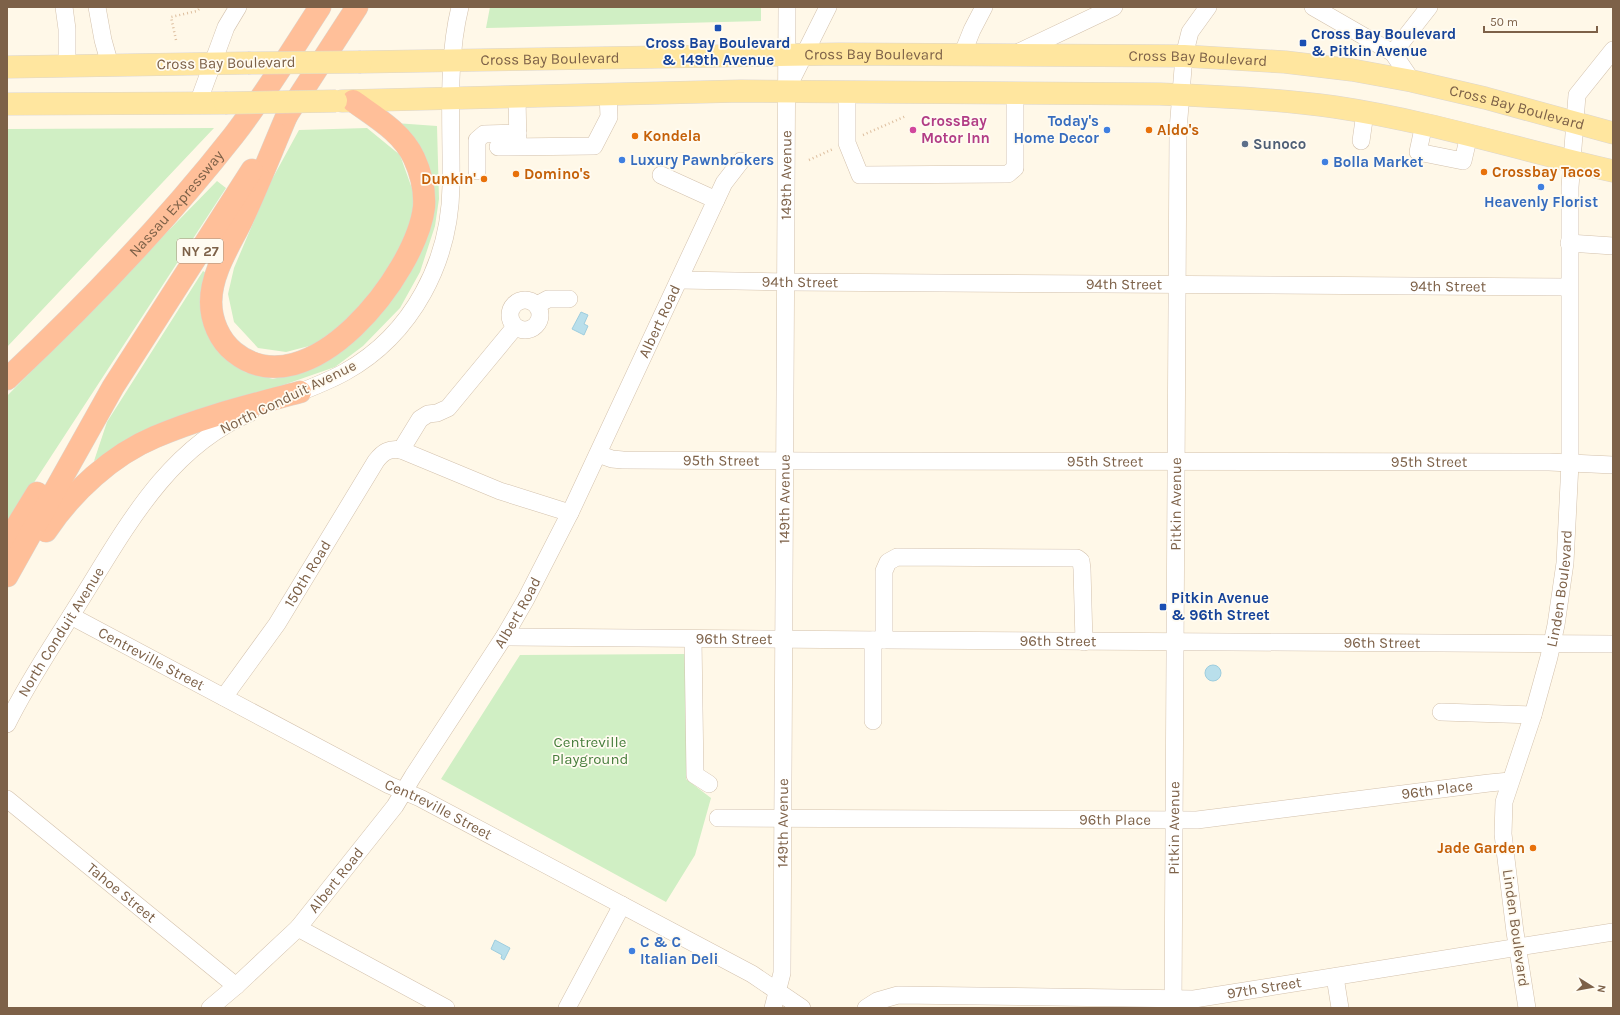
<svg xmlns="http://www.w3.org/2000/svg" width="1620" height="1015" font-family="Karla,sans-serif">
  <style>
    .green { fill: #d0efc4 }
    .water { fill: #b9dfeb; stroke: #9ecdde }
    .lines { fill: none; stroke-linecap: round; stroke-linejoin: round }
    .minor-casing { stroke: #d3c1ac; stroke-width: 18 }
    .major-casing { stroke: #ddd6cf; stroke-width: 23 }
    .highway-casing { stroke: #ddd6cf; stroke-width: 23 }
    .path { stroke: #ddbe9e; stroke-width: 2.5; stroke-dasharray: 1 3; stroke-linecap: butt }
    .minor { stroke: #fff; stroke-width: 17 }
    .major { stroke: #ffe69f; stroke-width: 22 }
    .highway { stroke: #ffbf99; stroke-width: 22 }
    .major-bridge-casing { stroke: #ddd6cf; stroke-width: 23; stroke-linecap: butt }
    .major-bridge { stroke: #ffe69f; stroke-width: 22 }
    .transit-dot { fill: #1a4fb4; stroke: #fffbf1; stroke-width: 1.5 }
    .hotel-dot { fill: #d1479c; stroke: #fffbf1; stroke-width: 1.5 }
    .shop-dot { fill: #3f7fe0; stroke: #fffbf1; stroke-width: 1.5 }
    .food-dot { fill: #e8710a; stroke: #fffbf1; stroke-width: 1.5 }
    .service-dot { fill: #5c6f8a; stroke: #fffbf1; stroke-width: 1.5 }
    .labels { text-anchor: middle; dominant-baseline: central; stroke-width: 3.5; stroke-linejoin: round; paint-order: stroke }
    .shield { fill: #fffbf1; stroke: #a48f7b; stroke-width: 1 }
    .shield-label { font-size: 14px; font-weight: bold; fill: #7d6148 }
    .transit-label { font-size: 15px; font-weight: bold; fill: #164399; stroke: #fffbf1; text-anchor: start }
    .street-label { font-size: 15px; fill: #7d6148; stroke: #fffbf1 }
    .hotel-label { font-size: 15px; font-weight: bold; fill: #b23c85; stroke: #fffbf1; text-anchor: start }
    .shop-label { font-size: 15px; font-weight: bold; fill: #366cbe; stroke: #fffbf1; text-anchor: start }
    .food-label { font-size: 15px; font-weight: bold; fill: #c56008; stroke: #fffbf1; text-anchor: start }
    .service-label { font-size: 15px; font-weight: bold; fill: #4e5e75; stroke: #fffbf1; text-anchor: start }
    .park-label { font-size: 15px; fill: #477e3c; stroke: #fffbf1 }
  </style>
  <rect width="100%" height="100%" fill="#fff8e8"/>
  <!-- green -->
  <path class="green" d="M 490,7 L 761,7 L 761,21 L 486,28 Z
    M 395,123 L 437,126 L 439,199 L 435,226 L 420,272 L 400,308 L 363,346 L 335,367 L 146,433 L 94,461 L 107,422 L 203,271 L 209,275 L 215,344 L 245,372 L 273,379 L 313,369 L 355,337 L 429,224 Z
    M 214,128 L 7,347 L 7,129 Z
    M 367,128 L 400,155 L 415,197 L 411,232 L 377,290 L 347,321 L 313,345 L 286,352 L 258,348 L 234,322 L 228,294 L 234,268 L 270,183 L 299,130 Z
    M 217,181 L 226,188 L 7,524 L 7,396 Z
    M 686,654 L 686,779 L 711,798 L 695,855 L 666,902 L 441,779 L 520,655 Z"/>
  <!-- water -->
  <path class="water" d="M 581,312 L 588,315 L 584,324 L 588,326 L 584,335 L 572,329 Z
    M1205 673a8 8 0 1 1 16 0a8 8 0 1 1-16 0Z
    M 495,940 L 510,948 L 504,960 L 501,958 L 502,955 L 491,949 Z"/>
  <g class="lines">
    <!-- minor casing -->
    <g class="minor-casing">
      <g id="minor">
        <path d="M 64,7 L 67,29 L 67,66"/>
        <path d="M 97,7 L 103,40 L 110,65"/>
        <path d="M 1313,7 L 1393,53 L 1412,81"/>
        <path d="M 1393,53 L 1429,7"/>
        <path d="M 1015,54 L 1114,7"/>
        <path d="M 962,55 L 972,30 L 984,7"/>
        <path d="M 788,87 L 828,7"/>
        <path d="M 847,91 L 847,143 L 860,175 L 1008,174 L 1015,168 L 1015,93"/>
        <path d="M 517,97 L 518,145"/>
        <path d="M 198,103 L 226,27 L 238,7"/>
        <path d="M 1424,124 L 1418,152 L 1463,161 L 1469,135"/>
        <path d="M 1361,141 L 1365,113"/>
        <path d="M 498,147 L 594,146 L 609,117 L 608,94"/>
        <path d="M 477,171 L 477,140 L 484,134 L 518,133"/>
        <path d="M 661,175 L 716,200"/>
        <path d="M 1569,243 L 1613,246"/>
        <path id="s1" d="M 679,280 L 786,282 L 1569,287"/>
        <circle cx="525" cy="315" r="15"/>
        <path d="M 537,305 L 548,299 L 569,299"/>
        <path d="M 290,396 C 308,389 327,382 345,372 C 413,334 450,261 451,186 C 452,128 446,63 460,7"/>
        <path d="M 401,450 L 420,419 L 428,414 L 437,413 L 448,408 L 515,327"/>
        <path id="s2" d="M 598,454 L 612,459 L 623,460 L 818,461 L 1549,462 L 1613,465"/>
        <path id="s3" d="M 71,616 L 389,785 L 420,798 L 752,974 L 802,1008"/>
        <path id="s4" d="M 504,637 L 884,640 L 1613,644"/>
        <path d="M 693,639 L 695,775 L 709,784"/>
        <path d="M 884,640 L 884,571 L 888,562 L 897,557 L 1077,558 L 1081,561 L 1082,569 L 1084,642"/>
        <path id="s5" d="M 224,697 L 277,624 L 376,461 C 383,452 389,448 401,450 L 500,491 L 570,513"/>
        <path d="M 1441,712 L 1533,715"/>
        <path d="M 873,721 L 873,640"/>
        <path id="s6" d="M 7,724 C 27,683 53,645 77,606 C 123,533 166,448 250,413"/>
        <path id="s7" d="M 7,799 L 236,986"/>
        <path id="s8" d="M 718,818 L 1197,820 L 1489,783 L 1510,781"/>
        <path d="M 298,928 L 446,1008"/>
        <path d="M 1335,977 L 1340,1008"/>
        <path id="s9" d="M 210,1008 L 236,986 L 298,928 L 395,806 L 413,776 L 504,637 L 526,599 L 570,513 L 724,183 L 741,161"/>
        <path d="M 567,1008 L 622,905"/>
        <path id="s10" d="M 773,1008 L 782,973 L 787,7"/>
        <path id="s11" d="M 866,1008 L 877,1001 L 898,995 L 1194,999 L 1613,932"/>
        <path id="s12" d="M 1173,1008 L 1178,130 L 1184,56 L 1190,32 L 1208,7"/>
        <path id="s13" d="M 1527,1008 L 1515,932 L 1503,834 L 1504,802 L 1533,715 L 1549,657 L 1556,625 L 1565,563 L 1570,463 L 1570,187 L 1577,95 L 1613,50"/>
      </g>
    </g>
    <!-- major casing -->
    <g class="major-casing">
      <g id="major">
        <path id="s14" d="M 361,62 L 839,54 L 1184,56 L 1285,62 L 1352,70 L 1412,81 L 1485,98 L 1613,133"/>
        <path d="M 7,67 L 248,63"/>
        <path d="M 342,101 L 741,91 L 1160,94 C 1218,96 1277,99 1335,107 C 1429,121 1520,150 1613,171"/>
        <path d="M 7,104 L 225,103"/>
      </g>
    </g>
    <!-- highway casing -->
    <g class="highway-casing">
      <g id="highway">
        <path d="M 287,115 C 272,150 258,186 242,220 C 230,245 211,273 211,302 C 211,320 219,340 234,352 C 308,412 416,274 424,207 C 425,191 421,173 414,158 C 402,132 375,117 353,101"/>
        <path d="M 287,115 L 357,7"/>
        <path id="s15" d="M 7,379 C 88,303 165,223 234,135 C 265,95 292,50 320,7"/>
        <path d="M 46,531 C 72,492 112,455 155,437 C 201,417 252,405 300,392"/>
        <path d="M 7,542 L 37,493"/>
        <path d="M 7,576 L 113,387 L 252,170"/>
      </g>
    </g>
    <!-- path -->
    <path class="path" d="M 176,40 L 171,17 L 197,11 L 201,7
      M 863,135 L 906,116
      M 809,160 L 833,149"/>
    <!-- minor -->
    <use href="#minor" class="minor"/>
    <!-- major -->
    <use href="#major" class="major"/>
    <!-- highway -->
    <use href="#highway" class="highway"/>
    <!-- major-bridge casing -->
    <g class="major-bridge-casing">
      <path id="major-bridge" d="M 248,63 L 361,62
        M 225,103 L 336,101"/>
    </g>
    <!-- major-bridge -->
    <use href="#major-bridge" class="major-bridge"/>
  </g>
  <!-- markers -->
  <g class="transit-dot">
    <rect x="714" y="24" width="8" height="8" rx="2"/>
    <rect x="1299" y="39" width="8" height="8" rx="2"/>
    <rect x="1159" y="603" width="8" height="8" rx="2"/>
  </g>
  <circle class="hotel-dot" cx="913" cy="130" r="4"/>
  <g class="shop-dot">
    <circle cx="1107" cy="130" r="4"/>
    <circle cx="622" cy="160" r="4"/>
    <circle cx="1325" cy="162" r="4"/>
    <circle cx="1541" cy="187" r="4"/>
    <circle cx="632" cy="951" r="4"/>
  </g>
  <g class="food-dot">
    <circle cx="1149" cy="130" r="4"/>
    <circle cx="635" cy="136" r="4"/>
    <circle cx="1484" cy="172" r="4"/>
    <circle cx="516" cy="174" r="4"/>
    <circle cx="484" cy="179" r="4"/>
    <circle cx="1533" cy="848" r="4"/>
  </g>
  <circle class="service-dot" cx="1245" cy="144" r="4"/>
  <g class="labels">
    <!-- shield labels -->
    <rect class="shield" x="177" y="239" width="46" height="24" rx="3"/>
    <g class="shield-label">
      <text x="200" y="251">NY 27</text>
    </g>
    <!-- transit labels -->
    <g class="transit-label">
      <text x="1311" y="34">Cross Bay Boulevard<tspan x="1311" dy="17">&amp; Pitkin Avenue</tspan></text>
      <text x="718" y="43" text-anchor="middle">Cross Bay Boulevard<tspan x="718" dy="17">&amp; 149th Avenue</tspan></text>
      <text x="1171" y="598">Pitkin Avenue<tspan x="1171" dy="17">&amp; 96th Street</tspan></text>
    </g>
    <!-- street labels -->
    <g class="street-label">
      <text stroke="none"><textPath href="#s14" startOffset="513">Cross Bay Boulevard</textPath></text>
      <text stroke="none"><textPath href="#s14" startOffset="189">Cross Bay Boulevard</textPath></text>
      <text stroke="none"><textPath href="#s14" startOffset="837">Cross Bay Boulevard</textPath></text>
      <text transform="translate(226 63) rotate(-1)">Cross Bay Boulevard</text>
      <text stroke="none"><textPath href="#s14" startOffset="1161">Cross Bay Boulevard</textPath></text>
      <text stroke="none"><textPath href="#s10" startOffset="834">149th Avenue</textPath></text>
      <text stroke="none"><textPath href="#s15" startOffset="244">Nassau Expressway</textPath></text>
      <text stroke="none"><textPath href="#s1" startOffset="121">94th Street</textPath></text>
      <text stroke="none"><textPath href="#s1" startOffset="445">94th Street</textPath></text>
      <text stroke="none"><textPath href="#s1" startOffset="769">94th Street</textPath></text>
      <text stroke="none"><textPath href="#s9" startOffset="828">Albert Road</textPath></text>
      <text transform="translate(288 397) rotate(-26)">North Conduit Avenue</text>
      <text stroke="none"><textPath href="#s2" startOffset="124">95th Street</textPath></text>
      <text stroke="none"><textPath href="#s2" startOffset="508">95th Street</textPath></text>
      <text stroke="none"><textPath href="#s2" startOffset="832">95th Street</textPath></text>
      <text stroke="none"><textPath href="#s10" startOffset="510">149th Avenue</textPath></text>
      <text stroke="none"><textPath href="#s12" startOffset="504">Pitkin Avenue</textPath></text>
      <text stroke="none"><textPath href="#s5" startOffset="149">150th Road</textPath></text>
      <text stroke="none"><textPath href="#s13" startOffset="429">Linden Boulevard</textPath></text>
      <text stroke="none"><textPath href="#s9" startOffset="504">Albert Road</textPath></text>
      <text stroke="none"><textPath href="#s6" startOffset="107">North Conduit Avenue</textPath></text>
      <text stroke="none"><textPath href="#s4" startOffset="230">96th Street</textPath></text>
      <text stroke="none"><textPath href="#s4" startOffset="554">96th Street</textPath></text>
      <text stroke="none"><textPath href="#s4" startOffset="878">96th Street</textPath></text>
      <text stroke="none"><textPath href="#s3" startOffset="91">Centreville Street</textPath></text>
      <text stroke="none"><textPath href="#s8" startOffset="721">96th Place</textPath></text>
      <text stroke="none"><textPath href="#s3" startOffset="415">Centreville Street</textPath></text>
      <text stroke="none"><textPath href="#s8" startOffset="397">96th Place</textPath></text>
      <text stroke="none"><textPath href="#s10" startOffset="186">149th Avenue</textPath></text>
      <text stroke="none"><textPath href="#s12" startOffset="180">Pitkin Avenue</textPath></text>
      <text stroke="none"><textPath href="#s9" startOffset="180">Albert Road</textPath></text>
      <text stroke="none"><textPath href="#s7" startOffset="148">Tahoe Street</textPath></text>
      <text transform="translate(1516 928) rotate(82)">Linden Boulevard</text>
      <text stroke="none"><textPath href="#s11" startOffset="402">97th Street</textPath></text>
    </g>
    <!-- hotel labels -->
    <g class="hotel-label">
      <text x="921" y="121">CrossBay<tspan x="921" dy="17">Motor Inn</tspan></text>
    </g>
    <!-- shop labels -->
    <g class="shop-label">
      <text x="1099" y="121" text-anchor="end">Today's<tspan x="1099" dy="17">Home Decor</tspan></text>
      <text x="630" y="160">Luxury Pawnbrokers</text>
      <text x="1333" y="162">Bolla Market</text>
      <text x="1541" y="202" text-anchor="middle">Heavenly Florist</text>
      <text x="640" y="942">C &amp; C<tspan x="640" dy="17">Italian Deli</tspan></text>
    </g>
    <!-- food labels -->
    <g class="food-label">
      <text x="1157" y="130">Aldo's</text>
      <text x="643" y="136">Kondela</text>
      <text x="1492" y="172">Crossbay Tacos</text>
      <text x="524" y="174">Domino's</text>
      <text x="476" y="179" text-anchor="end">Dunkin'</text>
      <text x="1525" y="848" text-anchor="end">Jade Garden</text>
    </g>
    <!-- service labels -->
    <g class="service-label">
      <text x="1253" y="144">Sunoco</text>
    </g>
    <!-- park labels -->
    <g class="park-label">
      <text x="590" y="742">Centreville<tspan x="590" dy="17">Playground</tspan></text>
    </g>
  </g>
  <!-- border -->
  <rect width="1620" height="1015" fill="none" stroke="#7d6148" stroke-width="16"/>
  <!-- north arrow -->
  <g transform="translate(1592 987) rotate(101)" stroke="#fffbf1" stroke-width="3" paint-order="stroke">
  <path d="M0-3L7 15L0 10L-7 15Z" fill="#7d6148"/>
  <text y="-6" font-size="11" font-weight="bold" text-anchor="middle" fill="#7d6148">N</text>
  </g>
  <!-- scale -->
  <path d="M1484 26v6h113v-6" fill="none" stroke="#7d6148" stroke-width="2"/>
  <text x="1490" y="26" font-size="12" fill="#7d6148" stroke="#fffbf1" stroke-width="3" paint-order="stroke">50 m</text>
</svg>
